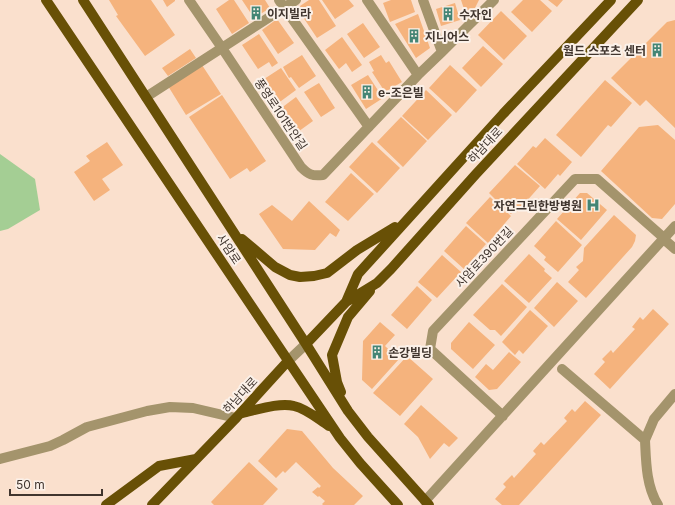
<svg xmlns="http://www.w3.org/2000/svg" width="675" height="505" font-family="Inter,'Noto Sans KR',sans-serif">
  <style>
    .green { fill: #a4ce94 }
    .building { fill: #f5b37d }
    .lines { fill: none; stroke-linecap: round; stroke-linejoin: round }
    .minor { stroke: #a4946c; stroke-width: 10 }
    .major { stroke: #685006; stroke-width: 10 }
    .labels { text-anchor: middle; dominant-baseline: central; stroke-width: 4; stroke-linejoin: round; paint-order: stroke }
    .poi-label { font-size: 12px; font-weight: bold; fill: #40352e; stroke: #fbf1e9; text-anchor: start }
    .street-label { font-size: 12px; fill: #40352e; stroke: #fbf1e9 }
  </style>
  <rect width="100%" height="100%" fill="#fae0cd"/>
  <!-- green -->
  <path class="green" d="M 0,154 L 35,179 L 40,210 L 8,229 L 0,231 Z"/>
  <!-- building -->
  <path class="building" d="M 109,0 L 151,0 L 175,35 L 145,56 L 116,16 L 118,15 Z
    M 163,0 L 175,0 L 175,1 L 167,7 Z
    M 229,0 L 234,0 L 249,23 L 232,34 L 216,9 Z
    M 242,0 L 265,0 L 270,8 L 254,18 Z
    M 309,0 L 319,0 L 336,26 L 317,38 L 297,8 Z
    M 322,0 L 349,0 L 354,6 L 335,19 Z
    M 391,0 L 411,0 L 415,12 L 390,22 L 383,3 Z
    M 461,0 L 479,0 L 475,8 L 465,12 Z
    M 523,0 L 540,0 L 552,11 L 532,32 L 511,12 Z
    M 548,0 L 563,0 L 557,7 Z
    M 455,3 L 460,20 L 441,26 L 436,9 Z
    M 501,11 L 527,36 L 504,60 L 478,35 Z
    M 418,14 L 430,48 L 416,58 L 395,24 Z
    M 277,19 L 294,43 L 278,54 L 262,30 Z
    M 675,20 L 675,128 L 646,100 L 640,106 L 611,78 L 667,22 Z
    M 363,23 L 380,47 L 364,58 L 347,34 Z
    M 259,34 L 278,63 L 272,67 L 269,62 L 258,69 L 242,45 Z
    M 342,37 L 362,65 L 352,72 L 346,63 L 339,69 L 325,50 Z
    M 483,46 L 503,64 L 481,87 L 462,68 Z
    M 190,49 L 196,58 L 168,76 L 162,68 Z
    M 302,55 L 316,76 L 299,88 L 291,77 L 289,78 L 283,67 Z
    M 381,55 L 386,63 L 389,61 L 402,82 L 385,92 L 372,72 L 374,71 L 369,62 Z
    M 202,65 L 221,94 L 186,115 L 168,86 Z
    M 450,65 L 477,90 L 456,113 L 429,88 Z
    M 281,68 L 296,90 L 277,104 L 261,81 Z
    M 368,75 L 383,98 L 366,109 L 351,85 Z
    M 605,80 L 632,103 L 611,127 L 608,125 L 581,157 L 556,135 Z
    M 319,83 L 335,108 L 321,117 L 304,92 Z
    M 426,90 L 452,115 L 428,140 L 402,116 Z
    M 222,95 L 266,161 L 250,172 L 247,168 L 230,179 L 189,117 Z
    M 296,97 L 313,121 L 295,134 L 284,121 L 280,109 Z
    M 401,117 L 427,141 L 403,167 L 377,142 Z
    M 658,125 L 675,140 L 675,204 L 662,219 L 652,218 L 601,171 L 639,127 Z
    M 545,138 L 572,162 L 560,176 L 558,174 L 545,189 L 517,164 L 533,146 L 536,148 Z
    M 107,142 L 123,165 L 102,179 L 110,190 L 94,201 L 74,172 L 90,161 L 86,156 Z
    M 372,142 L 400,168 L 377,193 L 349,167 Z
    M 515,165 L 540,186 L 517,212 L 515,209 L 511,214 L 494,200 L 495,199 L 489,193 Z
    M 351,173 L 374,194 L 348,221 L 325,202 Z
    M 580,193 L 587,193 L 607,210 L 581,240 L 557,219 Z
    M 490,197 L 511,216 L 488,243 L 466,223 Z
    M 309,201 L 340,230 L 336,237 L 330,233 L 315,250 L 283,249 L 259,214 L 272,205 L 292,221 Z
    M 614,215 L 636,235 L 635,241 L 632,247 L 586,298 L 568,282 L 579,270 L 576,267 L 583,261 L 584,248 Z
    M 556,221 L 582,245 L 558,272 L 544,260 L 546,257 L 534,246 Z
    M 466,226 L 486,244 L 464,269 L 444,251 Z
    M 529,254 L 545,269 L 544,271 L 552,278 L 529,303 L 504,281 Z
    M 442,255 L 461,272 L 437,298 L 418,282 Z
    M 557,282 L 578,301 L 554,327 L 534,308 Z
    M 502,284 L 527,307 L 501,336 L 495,330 L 490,330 L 473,315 Z
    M 417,286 L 432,300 L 407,329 L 391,315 Z
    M 653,309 L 669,324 L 610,389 L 594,374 L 605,362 L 602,359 L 611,350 L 613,353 L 635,329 L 632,327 L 640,317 L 643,320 Z
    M 530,310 L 548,326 L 523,354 L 519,350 L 515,355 L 502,342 Z
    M 380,322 L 395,335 L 385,346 L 399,359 L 372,389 L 362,380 L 363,341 Z
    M 469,322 L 495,345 L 473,369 L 451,349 L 451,343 Z
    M 509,352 L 521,362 L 497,389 L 489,390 L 475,377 L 486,364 L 493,370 Z
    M 407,356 L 433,379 L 400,416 L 373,393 Z
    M 585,401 L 601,415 L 519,505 L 502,505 L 495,499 L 506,487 L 503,484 L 512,475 L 514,478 L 536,454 L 533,451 L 541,442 L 544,445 L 567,421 L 564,418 L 572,409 L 575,412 Z
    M 421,405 L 458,438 L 449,447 L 444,443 L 430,459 L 418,437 L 404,424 Z
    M 287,429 L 302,431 L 333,468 L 363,496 L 354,505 L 323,505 L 322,504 L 325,501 L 319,496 L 318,497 L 312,492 L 318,487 L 319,488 L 321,486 L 296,462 L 285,473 L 283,471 L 276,478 L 258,461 Z
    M 249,462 L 278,489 L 263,505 L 214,505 L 211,502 Z"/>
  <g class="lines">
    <!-- minor -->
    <path class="minor" d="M 189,0 L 222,48 L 301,167 C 309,175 312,176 323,175 L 418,75 L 442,52 L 494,0
      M 279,0 L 369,127
      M 367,0 L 418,75
      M 423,0 L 442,52
      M 146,97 L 296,0
      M 288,361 L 306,344
      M 562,369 L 645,440 C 646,461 646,486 658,505
      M 503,416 L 430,349 L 433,331 L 575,179 L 597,179 L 664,238 L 667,242 L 675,249
      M 645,440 L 654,419 L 675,394
      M 0,459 L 50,446 L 63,440 L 87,427 L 147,411 L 170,407 L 193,408 L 236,418
      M 425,501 L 675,226"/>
    <!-- major -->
    <path class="major" d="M 46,0 L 340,438 L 360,463 L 398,505
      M 83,0 L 306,344 L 348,411 L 368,437 L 429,505
      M 242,239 L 275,267 L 290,275 L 300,277 L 314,276 L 327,273 L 357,250 L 395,227
      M 346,302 L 358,274 L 503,114 L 611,0
      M 306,344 L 346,302 L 377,283 L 391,269 L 476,174 L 638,0
      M 341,392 L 337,382 L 332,355 L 348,317 L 370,291
      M 242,413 C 256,410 280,402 294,406 C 307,409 318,419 329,426
      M 106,505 L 159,466 L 196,459
      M 152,505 L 236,418 L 288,361"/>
  </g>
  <!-- icons -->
  <defs>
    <g id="building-bare" transform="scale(1.08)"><path d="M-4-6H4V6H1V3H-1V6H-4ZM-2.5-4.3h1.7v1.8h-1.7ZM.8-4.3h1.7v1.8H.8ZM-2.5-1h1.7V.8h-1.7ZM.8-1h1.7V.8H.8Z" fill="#448575" stroke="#fbf1e9" stroke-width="2.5" paint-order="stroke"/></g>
    <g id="hospital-bare" transform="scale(1.08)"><path d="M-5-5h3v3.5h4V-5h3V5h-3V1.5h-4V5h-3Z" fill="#448575" stroke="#fbf1e9" stroke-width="2.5" paint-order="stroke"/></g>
  </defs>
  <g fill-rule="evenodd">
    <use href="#building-bare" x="256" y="13"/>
    <use href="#building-bare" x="448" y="14"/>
    <use href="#building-bare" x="414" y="36"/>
    <use href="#building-bare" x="657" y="50"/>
    <use href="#building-bare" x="367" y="92"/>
    <use href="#hospital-bare" x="593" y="205"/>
    <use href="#building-bare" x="377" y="352"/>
  </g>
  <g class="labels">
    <!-- poi labels -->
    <g class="poi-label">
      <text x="267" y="13">이지빌라</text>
      <text x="459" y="14">수자인</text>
      <text x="425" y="36">지니어스</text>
      <text x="646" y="50" text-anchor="end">월드 스포츠 센터</text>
      <text x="378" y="92">e-조은빌</text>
      <text x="582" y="205" text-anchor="end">자연그린한방병원</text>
      <text x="388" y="352">손강빌딩</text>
    </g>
    <!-- street labels -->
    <g class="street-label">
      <text transform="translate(281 114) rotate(56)">풍영로101번안길</text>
      <text transform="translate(485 145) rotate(-47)">하남대로</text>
      <text transform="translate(229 249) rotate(56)">사암로</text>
      <text transform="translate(484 257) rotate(-47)">사암로390번길</text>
      <text transform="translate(240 395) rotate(-47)">하남대로</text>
    </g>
  </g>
  <!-- scale -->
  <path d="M10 489v6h92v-6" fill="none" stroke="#40352e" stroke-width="2"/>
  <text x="16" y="489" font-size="12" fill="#40352e" stroke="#fbf1e9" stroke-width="3" paint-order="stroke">50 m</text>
</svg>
